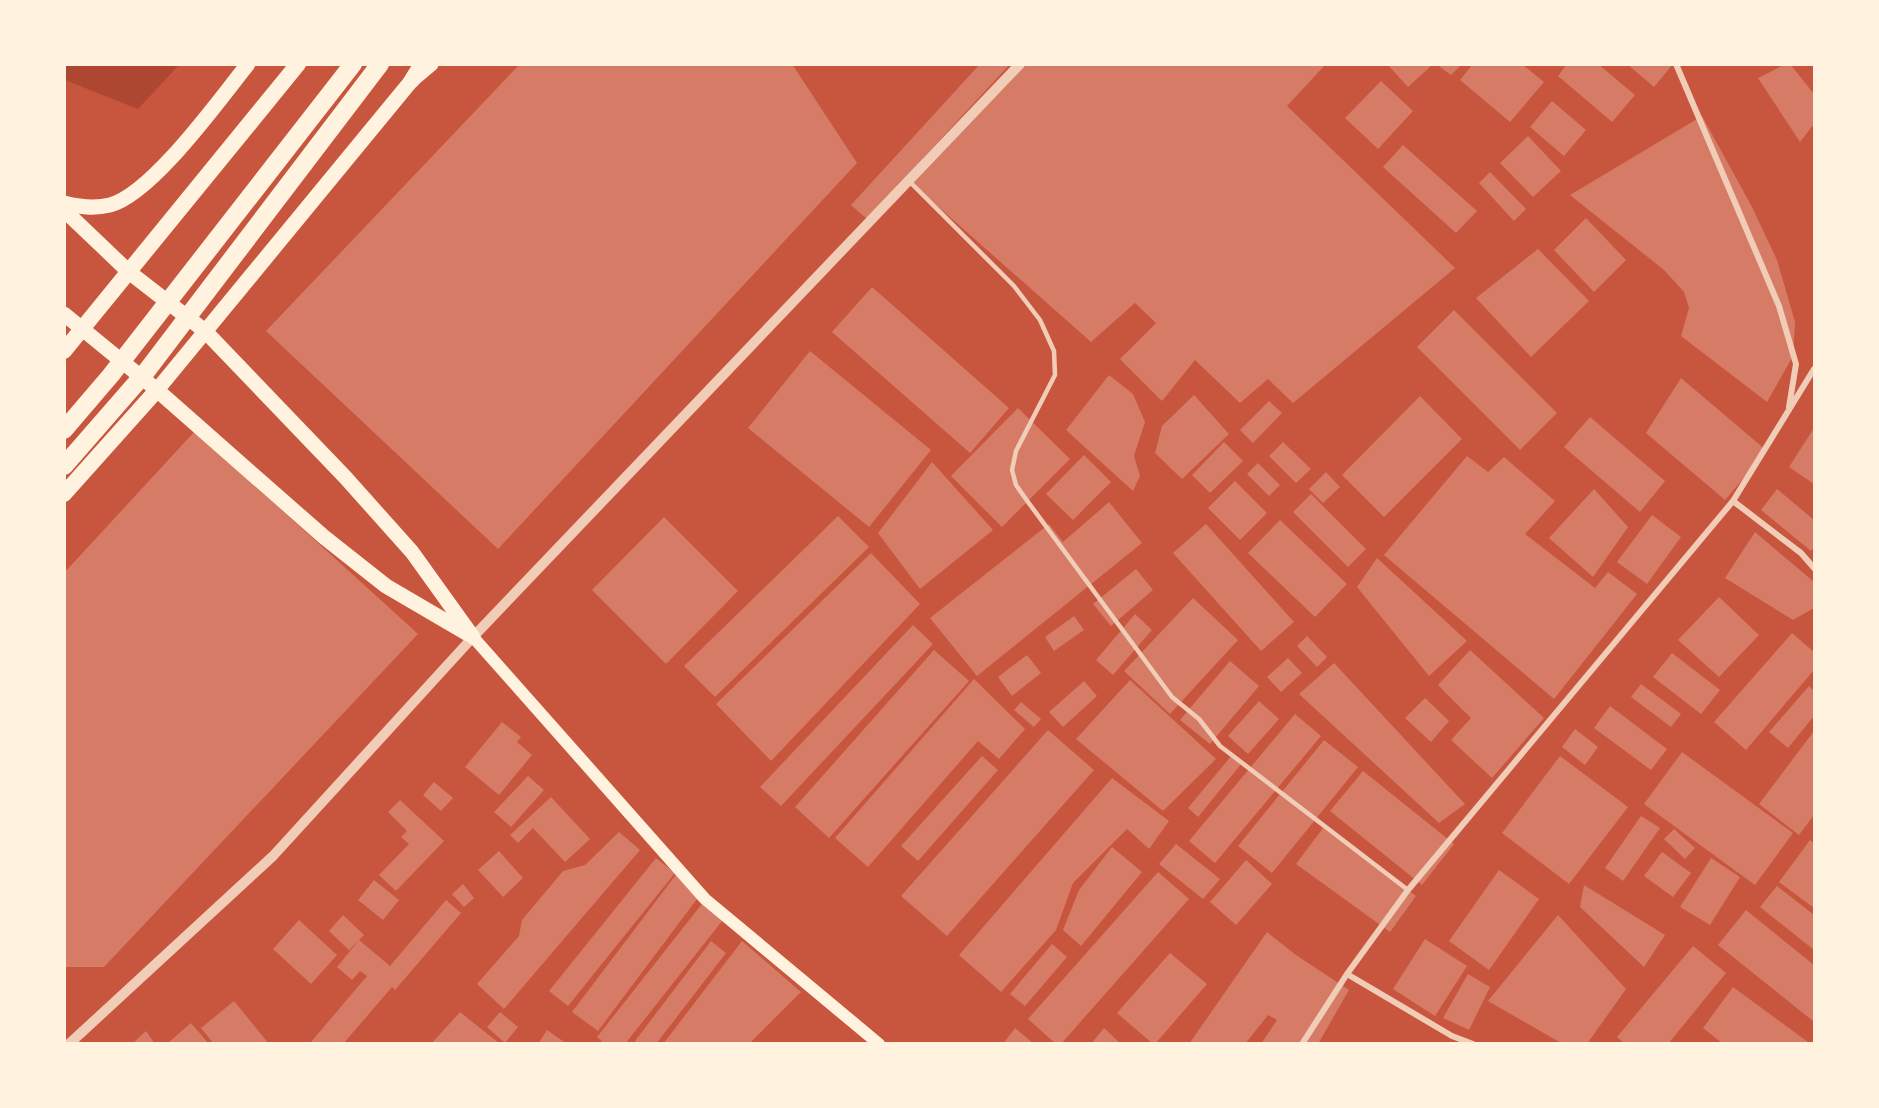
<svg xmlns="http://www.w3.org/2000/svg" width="1879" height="1108" font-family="'Noto Sans',sans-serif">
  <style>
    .green { fill: #ae4732 }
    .building { fill: #d67c66 }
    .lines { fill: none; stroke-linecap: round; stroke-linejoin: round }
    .service { stroke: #f1ccb7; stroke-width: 4.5 }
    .minor { stroke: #f1ccb7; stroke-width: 6 }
    .tertiary { stroke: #f1ccb7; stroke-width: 10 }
    .secondary { stroke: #fff3e0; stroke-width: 12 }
    .primary { stroke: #fff3e0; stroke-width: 15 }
    .trunk { stroke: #fff3e0; stroke-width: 16 }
    .motorway { stroke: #fff3e0; stroke-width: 18 }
  </style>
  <rect width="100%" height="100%" fill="#c8553d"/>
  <!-- green -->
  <path class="green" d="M 64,65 L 65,64 L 179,65 L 138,109 L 65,80 Z"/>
  <!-- building -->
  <path class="building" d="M 520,64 L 792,64 L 857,163 L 498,549 L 266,331 Z
    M 980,64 L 1010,64 L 867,219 L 851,205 Z
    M 1020,64 L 1326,64 L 1287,106 L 1455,268 L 1293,403 L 1268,379 L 1240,403 L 1195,360 L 1162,401 L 1120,359 L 1156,323 L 1135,303 L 1091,342 L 908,180 Z
    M 1387,64 L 1433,64 L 1408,87 Z
    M 1436,64 L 1462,64 L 1451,75 Z
    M 1473,64 L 1522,64 L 1544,82 L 1510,122 L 1460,80 Z
    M 1567,64 L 1598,64 L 1635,95 L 1612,122 L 1558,76 Z
    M 1627,64 L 1673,64 L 1654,87 Z
    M 1786,64 L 1790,64 L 1814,94 L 1814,124 L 1800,142 L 1758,78 Z
    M 1381,81 L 1413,111 L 1378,149 L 1345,118 Z
    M 1552,101 L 1586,130 L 1564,156 L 1530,127 Z
    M 1702,116 L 1752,207 L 1777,260 L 1795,322 L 1793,356 L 1767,402 L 1681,336 L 1689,308 L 1684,292 L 1664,270 L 1570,195 Z
    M 1528,136 L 1561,171 L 1533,197 L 1500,163 Z
    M 1403,145 L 1477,211 L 1456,233 L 1383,167 Z
    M 1490,172 L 1526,209 L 1514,221 L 1479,183 Z
    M 1586,218 L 1626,260 L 1594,292 L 1554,250 Z
    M 1538,249 L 1589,301 L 1531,357 L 1476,298 Z
    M 872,287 L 1009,408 L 970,453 L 832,332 Z
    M 1454,310 L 1557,413 L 1520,450 L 1417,347 Z
    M 810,351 L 931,450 L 869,527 L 748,428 Z
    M 1109,375 L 1133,394 L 1145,422 L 1134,456 L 1140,476 L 1133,491 L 1066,430 Z
    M 1681,378 L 1767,451 L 1725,500 L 1646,433 Z
    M 1194,395 L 1229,434 L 1182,479 L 1155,453 L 1162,426 Z
    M 1420,396 L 1462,439 L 1384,517 L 1342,475 Z
    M 1269,401 L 1282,413 L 1253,443 L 1240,430 Z
    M 1018,408 L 1070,459 L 1002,527 L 951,476 Z
    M 1590,417 L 1665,481 L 1640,512 L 1564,447 Z
    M 1814,428 L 1814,484 L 1789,467 Z
    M 195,431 L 418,634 L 104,967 L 64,967 L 64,573 Z
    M 1224,442 L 1243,461 L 1210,493 L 1192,475 Z
    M 1283,442 L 1311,469 L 1296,483 L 1269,456 Z
    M 1084,455 L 1111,482 L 1073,520 L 1046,494 Z
    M 1467,456 L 1488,472 L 1504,457 L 1555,501 L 1525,534 L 1595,588 L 1608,572 L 1637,594 L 1554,699 L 1384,555 Z
    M 932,462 L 993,530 L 920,589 L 878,533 Z
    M 1258,463 L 1280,485 L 1269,496 L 1247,474 Z
    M 1326,472 L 1340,487 L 1323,503 L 1309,489 Z
    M 1235,481 L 1267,513 L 1240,540 L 1208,508 Z
    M 1594,489 L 1628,527 L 1593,577 L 1549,538 Z
    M 1777,489 L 1814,520 L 1814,547 L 1811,551 L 1761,510 Z
    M 1311,494 L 1366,549 L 1348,567 L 1293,512 Z
    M 1109,502 L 1142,543 L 977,676 L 930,618 L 1049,524 L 1063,542 Z
    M 1652,515 L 1681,537 L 1647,584 L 1617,562 Z
    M 838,516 L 869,547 L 715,697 L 684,666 Z
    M 664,517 L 738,591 L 666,664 L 592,590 Z
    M 1280,520 L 1347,584 L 1315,617 L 1248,553 Z
    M 1206,524 L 1294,622 L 1261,651 L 1173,553 Z
    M 1755,532 L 1814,582 L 1814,608 L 1793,620 L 1725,578 Z
    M 871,553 L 920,604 L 771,761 L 716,704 Z
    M 1377,558 L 1467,641 L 1429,676 L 1357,587 Z
    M 1136,569 L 1153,590 L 1111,626 L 1093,604 Z
    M 1719,597 L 1759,635 L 1719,677 L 1678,640 Z
    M 1193,598 L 1238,640 L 1170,714 L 1124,671 Z
    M 1135,614 L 1152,630 L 1113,675 L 1096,660 Z
    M 1074,616 L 1084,630 L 1054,651 L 1045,637 Z
    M 913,625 L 933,644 L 781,806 L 760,787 Z
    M 1792,633 L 1814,652 L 1814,670 L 1746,750 L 1714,722 Z
    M 1307,636 L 1327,657 L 1317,667 L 1297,646 Z
    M 934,650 L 969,681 L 829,838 L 795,807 Z
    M 1470,650 L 1544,718 L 1492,778 L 1451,740 L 1471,718 L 1438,685 Z
    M 1672,653 L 1720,690 L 1701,714 L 1653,677 Z
    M 1027,655 L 1041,673 L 1012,696 L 998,677 Z
    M 1288,658 L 1302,673 L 1281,692 L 1267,677 Z
    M 1230,661 L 1259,686 L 1210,744 L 1180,720 Z
    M 1334,663 L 1465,804 L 1439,823 L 1299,694 Z
    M 974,679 L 1025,729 L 999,759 L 978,741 L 868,867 L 835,838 Z
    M 1130,680 L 1216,759 L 1163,811 L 1076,739 Z
    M 1084,681 L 1097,696 L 1063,727 L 1049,712 Z
    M 1641,684 L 1681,714 L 1671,727 L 1631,697 Z
    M 1809,686 L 1814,691 L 1814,716 L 1788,748 L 1769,732 Z
    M 1425,698 L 1449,721 L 1431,742 L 1405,718 Z
    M 1259,701 L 1279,719 L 1248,754 L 1228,736 Z
    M 1021,702 L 1041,719 L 1034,727 L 1014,710 Z
    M 1610,706 L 1667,749 L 1651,770 L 1594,728 Z
    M 1295,714 L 1321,736 L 1215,863 L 1189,841 Z
    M 502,722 L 521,737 L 517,742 L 532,755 L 499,795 L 465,767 Z
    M 1575,729 L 1598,747 L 1585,765 L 1562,747 Z
    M 1048,730 L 1094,770 L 947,936 L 901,896 Z
    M 1814,731 L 1814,815 L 1799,835 L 1759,804 Z
    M 1324,740 L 1358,767 L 1272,873 L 1238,846 Z
    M 1682,752 L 1793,833 L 1755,885 L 1644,804 Z
    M 1232,755 L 1242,763 L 1198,817 L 1188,808 Z
    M 982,756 L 998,770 L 918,861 L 901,846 Z
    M 1560,756 L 1628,807 L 1569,884 L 1502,833 Z
    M 1363,771 L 1454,844 L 1422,885 L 1330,811 Z
    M 528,776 L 544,790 L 511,827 L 494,812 Z
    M 1112,778 L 1169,821 L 1149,849 L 1127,829 L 1073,883 L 1056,930 L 1001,992 L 959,955 Z
    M 434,782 L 453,798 L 441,811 L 423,795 Z
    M 551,797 L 590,839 L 565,862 L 533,828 L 518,843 L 510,835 Z
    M 400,800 L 444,841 L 396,891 L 379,875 L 409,844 L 401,837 L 407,831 L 388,812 Z
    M 1641,816 L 1660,828 L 1623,881 L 1605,868 Z
    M 1323,828 L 1416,896 L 1390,932 L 1296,864 Z
    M 1674,829 L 1695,848 L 1685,859 L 1664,839 Z
    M 619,832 L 640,850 L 504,1009 L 477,984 L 519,936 L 522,920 L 563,871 L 585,865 Z
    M 1810,840 L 1814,843 L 1814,908 L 1779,882 Z
    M 1176,844 L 1220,879 L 1203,899 L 1159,864 Z
    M 1112,847 L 1142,872 L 1081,946 L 1063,930 L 1079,890 Z
    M 499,851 L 523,878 L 503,897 L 478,870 Z
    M 1662,852 L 1691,873 L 1673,897 L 1644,876 Z
    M 656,858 L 675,873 L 568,1006 L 549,991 Z
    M 1711,858 L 1740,877 L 1710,925 L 1680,907 Z
    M 1246,860 L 1272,884 L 1236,925 L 1210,902 Z
    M 1499,870 L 1539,899 L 1489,970 L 1449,941 Z
    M 678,872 L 703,891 L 598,1031 L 572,1012 Z
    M 1158,872 L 1189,899 L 1061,1044 L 1056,1044 L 1028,1019 Z
    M 374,880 L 399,900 L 383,920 L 358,900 Z
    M 463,884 L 474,898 L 464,907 L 452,894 Z
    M 1584,885 L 1665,935 L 1644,967 L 1580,907 Z
    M 1777,886 L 1814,915 L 1814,950 L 1760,907 Z
    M 446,900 L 461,913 L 395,990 L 392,987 L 343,1044 L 311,1042 L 367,976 L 360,971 L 352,980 L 337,967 L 359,940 L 390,966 Z
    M 705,900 L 726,916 L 625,1044 L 605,1044 L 597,1037 Z
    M 1746,910 L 1814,965 L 1813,1021 L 1718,945 Z
    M 343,915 L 364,935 L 349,950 L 329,931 Z
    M 1558,915 L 1626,989 L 1587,1044 L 1563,1044 L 1488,1001 Z
    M 299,920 L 337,955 L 311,984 L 273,949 Z
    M 1267,932 L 1296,955 L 1349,990 L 1318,1044 L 1261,1044 L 1277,1020 L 1268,1015 L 1245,1044 L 1189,1044 Z
    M 1425,939 L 1467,966 L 1435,1016 L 1393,989 Z
    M 711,941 L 726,953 L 656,1044 L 638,1044 L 635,1041 Z
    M 742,941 L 801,992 L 749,1044 L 663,1044 Z
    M 1052,944 L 1067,957 L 1025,1006 L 1010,994 Z
    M 1693,946 L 1726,973 L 1668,1044 L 1625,1044 L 1617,1037 Z
    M 1170,953 L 1207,984 L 1155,1044 L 1153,1044 L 1117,1013 Z
    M 1468,974 L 1490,987 L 1469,1030 L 1443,1018 Z
    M 1733,987 L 1808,1042 L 1807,1044 L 1723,1044 L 1703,1028 Z
    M 234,1001 L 269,1044 L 214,1044 L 201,1028 Z
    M 460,1012 L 500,1044 L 431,1044 Z
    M 500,1012 L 518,1027 L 505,1043 L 487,1027 Z
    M 191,1023 L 209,1044 L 170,1044 L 169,1042 Z
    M 1015,1028 L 1034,1044 L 1003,1044 Z
    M 1104,1028 L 1121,1044 L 1091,1044 Z
    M 547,1030 L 567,1044 L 538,1044 Z
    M 146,1031 L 155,1044 L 132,1044 Z"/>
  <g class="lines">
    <!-- service -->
    <path class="service" d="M 908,180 L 1014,286 L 1040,320 L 1054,351 L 1055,375 L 1016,451 L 1012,470 L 1016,485 L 1028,502 L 1172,697 L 1199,719 L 1220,746 L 1408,890"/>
    <!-- minor -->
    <path class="minor" d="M 1676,64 L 1779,306 L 1796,364 L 1789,407
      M 1733,501 L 1801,553 L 1814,568
      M 1347,974 L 1452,1036 L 1473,1044
      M 1302,1044 L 1347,974 L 1408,890 L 1733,501 L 1814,369"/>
    <!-- tertiary -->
    <path class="tertiary" d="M 69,1044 L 273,856 L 473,637 L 1020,64"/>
    <!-- secondary -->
    <path class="secondary" d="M 473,637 L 705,899 L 879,1044"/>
    <!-- primary -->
    <path class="primary" d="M 64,203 C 80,207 94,209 110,205 C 152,194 219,100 248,64
      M 64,210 L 129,272 L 205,331 L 345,477 L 412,552 L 473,637
      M 64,314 L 157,390 L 324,537 L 386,586 L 468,634
      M 157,390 L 412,80 L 431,64"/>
    <!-- trunk -->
    <path class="trunk" d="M 412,80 L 422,64
      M 64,351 L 298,64
      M 64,494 L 157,390"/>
    <!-- motorway -->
    <path class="motorway" d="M 64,430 L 111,375 L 353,64
      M 64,466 L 145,373 L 380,64"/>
  </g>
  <!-- border -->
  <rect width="1879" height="1108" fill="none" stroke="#fff3e0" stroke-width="132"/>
</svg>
